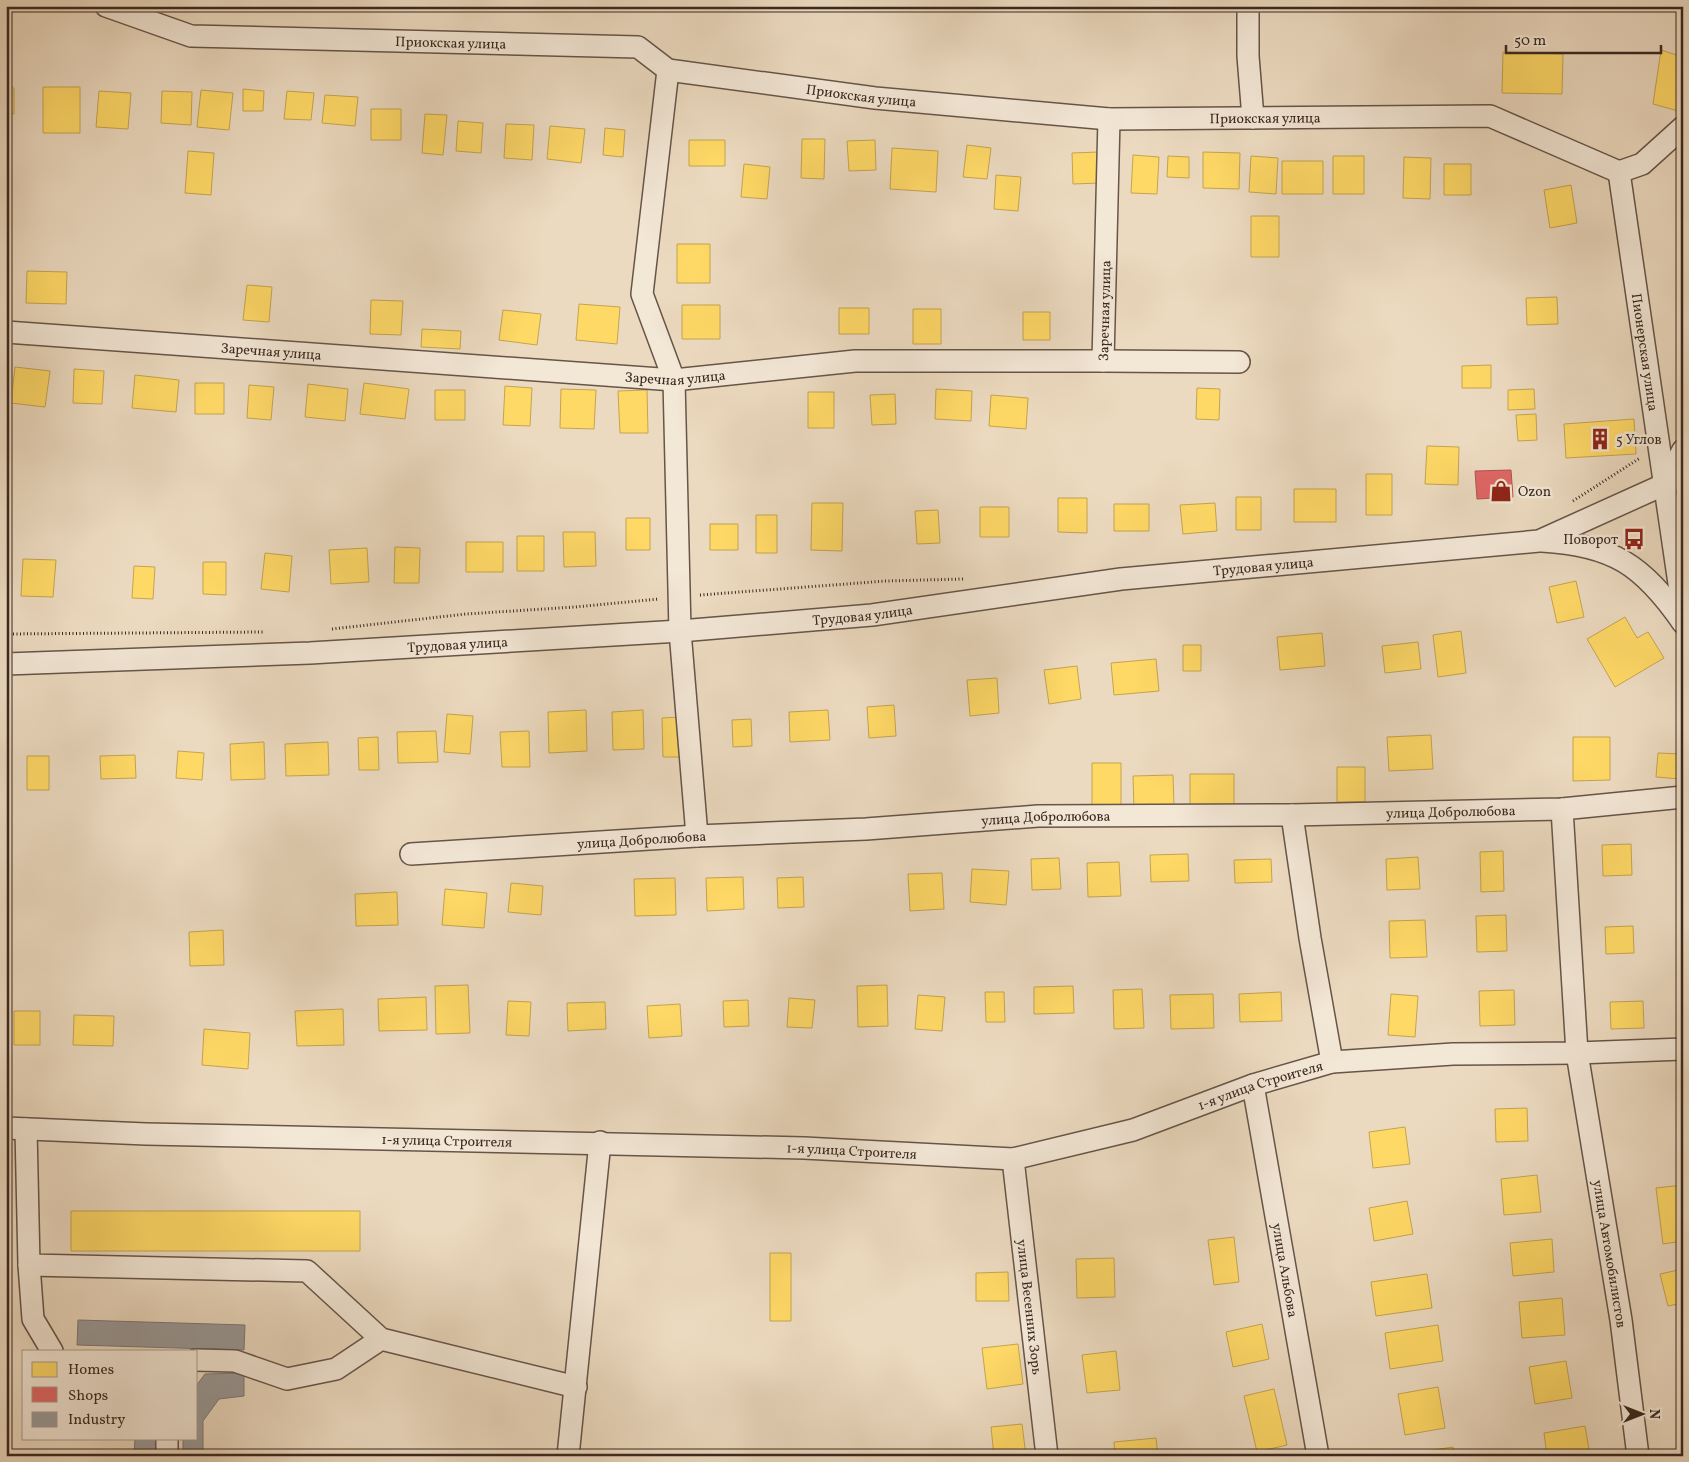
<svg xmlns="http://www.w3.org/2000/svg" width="1689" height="1462" font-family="Vollkorn,serif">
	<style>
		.homes { fill: #ffd966; stroke: #c4a451 }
		.shops { fill: #e06666; stroke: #ae5451 }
		.industry { fill: #999; stroke: #7c7775 }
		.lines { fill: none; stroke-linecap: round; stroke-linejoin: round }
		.minor-casing { stroke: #665548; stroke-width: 24 }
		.path { stroke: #3a2920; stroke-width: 3; stroke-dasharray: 1 2.5; stroke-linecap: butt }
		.minor { stroke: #f3e7d6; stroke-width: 21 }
		.labels { text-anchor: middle; stroke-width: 5; stroke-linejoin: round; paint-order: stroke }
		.street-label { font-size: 14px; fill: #3a2920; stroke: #f3e7d6 }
		.poi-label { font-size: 14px; fill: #3a2920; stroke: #f3e7d6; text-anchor: start }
	</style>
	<rect width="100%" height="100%" fill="#ecdac0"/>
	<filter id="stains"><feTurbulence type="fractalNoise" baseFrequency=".004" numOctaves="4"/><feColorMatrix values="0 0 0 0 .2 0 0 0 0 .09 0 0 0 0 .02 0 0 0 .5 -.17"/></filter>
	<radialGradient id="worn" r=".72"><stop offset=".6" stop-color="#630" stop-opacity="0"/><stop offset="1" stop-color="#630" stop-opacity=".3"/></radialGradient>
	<!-- homes -->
	<path class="homes" d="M 1661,50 L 1683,57 L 1682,112 L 1653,104 Z
		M 1503,52 L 1563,54 L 1562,94 L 1502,93 Z
		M 6,87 L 14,88 L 14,114 L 6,113 Z
		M 43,87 L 80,87 L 80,133 L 43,133 Z
		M 243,89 L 264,91 L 263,111 L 243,111 Z
		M 201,90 L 233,93 L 229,130 L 197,127 Z
		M 99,91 L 131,93 L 128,129 L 96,127 Z
		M 162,91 L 192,92 L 191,125 L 161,123 Z
		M 287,91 L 314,93 L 311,120 L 284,119 Z
		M 325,95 L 358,97 L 355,126 L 322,123 Z
		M 371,109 L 401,109 L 401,140 L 371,140 Z
		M 425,114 L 447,115 L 443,155 L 422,153 Z
		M 458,121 L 483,123 L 481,153 L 456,151 Z
		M 506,124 L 534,125 L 532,160 L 504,158 Z
		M 550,126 L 585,129 L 581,163 L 547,159 Z
		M 605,128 L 625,130 L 623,157 L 603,155 Z
		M 802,139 L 825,139 L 824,179 L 801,178 Z
		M 689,140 L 725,140 L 725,166 L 689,166 Z
		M 875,140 L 876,170 L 849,171 L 847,141 Z
		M 967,145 L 991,148 L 987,179 L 963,177 Z
		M 892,148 L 938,151 L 936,192 L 890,189 Z
		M 188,151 L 214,153 L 211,195 L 185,193 Z
		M 1099,152 L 1100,183 L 1073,184 L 1072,153 Z
		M 1203,152 L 1240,153 L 1239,189 L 1203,188 Z
		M 1133,155 L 1159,157 L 1157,194 L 1131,193 Z
		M 1168,156 L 1189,157 L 1189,178 L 1167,177 Z
		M 1251,156 L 1278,158 L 1276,194 L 1249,192 Z
		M 1333,156 L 1364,156 L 1364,194 L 1333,194 Z
		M 1404,157 L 1431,158 L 1430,199 L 1403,198 Z
		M 1282,161 L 1323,161 L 1323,194 L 1282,194 Z
		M 744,164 L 770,167 L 767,199 L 741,197 Z
		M 1444,164 L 1471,164 L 1471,195 L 1444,195 Z
		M 996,175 L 1021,177 L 1018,211 L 994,209 Z
		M 1571,185 L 1577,223 L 1550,228 L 1544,190 Z
		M 1251,216 L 1279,216 L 1279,257 L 1251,257 Z
		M 677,244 L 710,244 L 710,283 L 677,283 Z
		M 27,271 L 67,272 L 66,304 L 26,303 Z
		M 247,285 L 272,287 L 269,322 L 243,320 Z
		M 1557,297 L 1558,324 L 1527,325 L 1526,298 Z
		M 371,300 L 403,301 L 401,335 L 370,334 Z
		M 579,304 L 620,307 L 617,344 L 576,340 Z
		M 682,305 L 720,305 L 720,339 L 682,339 Z
		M 839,308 L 869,308 L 869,334 L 839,334 Z
		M 913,309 L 941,309 L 941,344 L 913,344 Z
		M 503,310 L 541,314 L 537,345 L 499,340 Z
		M 1023,312 L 1050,312 L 1050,340 L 1023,340 Z
		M 422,329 L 461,331 L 460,349 L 421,347 Z
		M 1491,365 L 1491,388 L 1462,388 L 1462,366 Z
		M 15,367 L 50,371 L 45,407 L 11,403 Z
		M 74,369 L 104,371 L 102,404 L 73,403 Z
		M 135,375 L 179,380 L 176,412 L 132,408 Z
		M 195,383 L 224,383 L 224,414 L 195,414 Z
		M 364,383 L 409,389 L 405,419 L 360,414 Z
		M 308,384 L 348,389 L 345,421 L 305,417 Z
		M 249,385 L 274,387 L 271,420 L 247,418 Z
		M 505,386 L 532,388 L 530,426 L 503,425 Z
		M 1197,388 L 1220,389 L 1219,420 L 1196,419 Z
		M 561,389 L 596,390 L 594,429 L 560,428 Z
		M 936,389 L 972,391 L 971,421 L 935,419 Z
		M 1534,389 L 1535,409 L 1508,410 L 1508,390 Z
		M 435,390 L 465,390 L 465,420 L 435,420 Z
		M 647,390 L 648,433 L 620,433 L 618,391 Z
		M 808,392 L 834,392 L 834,428 L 808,428 Z
		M 895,394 L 896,424 L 872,425 L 870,395 Z
		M 991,395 L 1028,398 L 1026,429 L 989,426 Z
		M 1536,414 L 1537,440 L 1518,441 L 1516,415 Z
		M 1634,419 L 1636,454 L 1566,458 L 1564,424 Z
		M 1427,446 L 1459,447 L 1458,485 L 1425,484 Z
		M 1366,474 L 1392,474 L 1392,515 L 1366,515 Z
		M 1294,489 L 1336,489 L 1336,522 L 1294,522 Z
		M 1236,497 L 1261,497 L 1261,530 L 1236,530 Z
		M 1058,498 L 1087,498 L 1087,533 L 1058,532 Z
		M 812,503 L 843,503 L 842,551 L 811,550 Z
		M 1215,503 L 1217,531 L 1183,534 L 1180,505 Z
		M 1114,504 L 1149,504 L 1149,531 L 1114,531 Z
		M 980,507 L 1009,507 L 1009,537 L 980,537 Z
		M 938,510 L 940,543 L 917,544 L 915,511 Z
		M 756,515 L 777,515 L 777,553 L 756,553 Z
		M 626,518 L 650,518 L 650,550 L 626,550 Z
		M 710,524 L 738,524 L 738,550 L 710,550 Z
		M 563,532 L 595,532 L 596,566 L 564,567 Z
		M 517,536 L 544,536 L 544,571 L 517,571 Z
		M 466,542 L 503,542 L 503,572 L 466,572 Z
		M 395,547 L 420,548 L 419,583 L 394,583 Z
		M 367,548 L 369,582 L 331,584 L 329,550 Z
		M 265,553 L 292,556 L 289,592 L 261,589 Z
		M 23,559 L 56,560 L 53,597 L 21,596 Z
		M 203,562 L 226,562 L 226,595 L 203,594 Z
		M 134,566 L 155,567 L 153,599 L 132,598 Z
		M 1576,581 L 1584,617 L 1557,623 L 1549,587 Z
		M 1625,617 L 1637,638 L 1648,632 L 1664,658 L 1615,687 L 1587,639 Z
		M 1461,631 L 1466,673 L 1438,677 L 1433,635 Z
		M 1322,633 L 1325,666 L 1280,670 L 1277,637 Z
		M 1418,642 L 1421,669 L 1385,673 L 1382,646 Z
		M 1183,645 L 1201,645 L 1201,671 L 1183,671 Z
		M 1156,659 L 1159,691 L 1114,695 L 1111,663 Z
		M 1077,666 L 1081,699 L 1049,704 L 1044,670 Z
		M 997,678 L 999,713 L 970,716 L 967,680 Z
		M 894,705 L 896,736 L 869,738 L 867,707 Z
		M 586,710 L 587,751 L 549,753 L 548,712 Z
		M 643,710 L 644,749 L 613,750 L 612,712 Z
		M 828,710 L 830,740 L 790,742 L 789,712 Z
		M 447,714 L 473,716 L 470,754 L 444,752 Z
		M 681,717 L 682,757 L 663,757 L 662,718 Z
		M 751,719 L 752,746 L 733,747 L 732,720 Z
		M 436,731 L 438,762 L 398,763 L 397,732 Z
		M 529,731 L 530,767 L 502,767 L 500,732 Z
		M 1431,735 L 1433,769 L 1389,771 L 1387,737 Z
		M 378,737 L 379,770 L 359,770 L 358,738 Z
		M 1573,737 L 1610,737 L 1610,780 L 1573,781 Z
		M 264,742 L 265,779 L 231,780 L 230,744 Z
		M 328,742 L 329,775 L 286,776 L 285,744 Z
		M 178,751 L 204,753 L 202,780 L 176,778 Z
		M 1658,753 L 1681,754 L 1680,779 L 1656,777 Z
		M 135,755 L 136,778 L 101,779 L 100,756 Z
		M 27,756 L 49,756 L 49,790 L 27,790 Z
		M 1092,763 L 1121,763 L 1121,806 L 1092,806 Z
		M 1337,767 L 1365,767 L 1365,802 L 1337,802 Z
		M 1190,774 L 1234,774 L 1234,807 L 1190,807 Z
		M 1173,775 L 1174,807 L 1134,809 L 1133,776 Z
		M 1631,844 L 1632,875 L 1603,876 L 1602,845 Z
		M 1503,851 L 1504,891 L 1481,892 L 1480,852 Z
		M 1188,854 L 1189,881 L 1151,882 L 1150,855 Z
		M 1418,857 L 1420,889 L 1387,890 L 1386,859 Z
		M 1059,858 L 1061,889 L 1032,890 L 1031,859 Z
		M 1271,859 L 1272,882 L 1235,883 L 1234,860 Z
		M 1119,862 L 1121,896 L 1088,897 L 1087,863 Z
		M 972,869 L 1009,871 L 1006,905 L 970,902 Z
		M 942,873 L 944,909 L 910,911 L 908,874 Z
		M 743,877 L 744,909 L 707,911 L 706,878 Z
		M 803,877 L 804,907 L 778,908 L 777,878 Z
		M 675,878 L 676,915 L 635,916 L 634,879 Z
		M 511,883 L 543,886 L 541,915 L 508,912 Z
		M 445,889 L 487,893 L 484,928 L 442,925 Z
		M 397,892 L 398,925 L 356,926 L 355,894 Z
		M 1506,915 L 1507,951 L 1477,952 L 1476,916 Z
		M 1425,920 L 1427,957 L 1390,958 L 1389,921 Z
		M 1633,926 L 1634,953 L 1606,954 L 1605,927 Z
		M 223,930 L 224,965 L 190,966 L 189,932 Z
		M 468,985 L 470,1033 L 436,1034 L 435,986 Z
		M 887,985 L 888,1026 L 858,1027 L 857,986 Z
		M 1073,986 L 1074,1013 L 1034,1014 L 1034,987 Z
		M 1142,989 L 1144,1028 L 1114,1029 L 1113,990 Z
		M 1514,990 L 1515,1025 L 1480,1026 L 1479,991 Z
		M 985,992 L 1004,992 L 1005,1022 L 986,1022 Z
		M 1281,992 L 1282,1021 L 1240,1022 L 1239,994 Z
		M 1213,994 L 1214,1028 L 1171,1029 L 1170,995 Z
		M 1391,994 L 1418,996 L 1415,1037 L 1388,1035 Z
		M 918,995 L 945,997 L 942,1031 L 915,1029 Z
		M 426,997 L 427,1030 L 379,1031 L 378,999 Z
		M 789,998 L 815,1000 L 812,1028 L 787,1027 Z
		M 748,1000 L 749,1026 L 724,1027 L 723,1001 Z
		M 508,1001 L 531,1002 L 529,1036 L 506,1035 Z
		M 1643,1001 L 1644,1028 L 1611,1029 L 1610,1002 Z
		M 605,1002 L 606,1029 L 568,1031 L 567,1003 Z
		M 680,1004 L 682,1036 L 649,1038 L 647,1006 Z
		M 343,1009 L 344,1045 L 297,1046 L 295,1011 Z
		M 14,1011 L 40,1011 L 40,1045 L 14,1045 Z
		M 74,1015 L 114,1016 L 113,1046 L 73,1045 Z
		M 204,1029 L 250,1033 L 248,1069 L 202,1065 Z
		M 1527,1108 L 1528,1141 L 1496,1142 L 1495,1109 Z
		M 1405,1127 L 1410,1164 L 1373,1168 L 1369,1132 Z
		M 1537,1175 L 1541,1212 L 1504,1215 L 1501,1179 Z
		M 1683,1185 L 1683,1241 L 1663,1244 L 1656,1188 Z
		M 1407,1201 L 1413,1234 L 1374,1241 L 1369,1208 Z
		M 71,1211 L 360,1211 L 360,1251 L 71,1251 Z
		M 1234,1237 L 1239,1282 L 1214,1285 L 1208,1240 Z
		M 1552,1239 L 1554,1272 L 1513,1276 L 1510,1243 Z
		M 770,1253 L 791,1253 L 791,1321 L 770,1321 Z
		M 1114,1258 L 1115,1297 L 1077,1298 L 1076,1259 Z
		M 1683,1269 L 1683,1303 L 1668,1306 L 1660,1274 Z
		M 1008,1272 L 1009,1301 L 976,1301 L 976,1273 Z
		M 1427,1274 L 1432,1308 L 1376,1316 L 1371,1282 Z
		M 1562,1298 L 1565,1335 L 1522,1338 L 1519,1302 Z
		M 1262,1324 L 1269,1359 L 1233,1367 L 1226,1332 Z
		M 1438,1325 L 1443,1361 L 1390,1369 L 1385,1333 Z
		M 1018,1344 L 1023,1384 L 987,1389 L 982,1348 Z
		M 1116,1351 L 1120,1390 L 1087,1393 L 1082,1355 Z
		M 1566,1361 L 1572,1398 L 1535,1404 L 1529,1367 Z
		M 1438,1387 L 1445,1428 L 1405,1435 L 1398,1394 Z
		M 1274,1389 L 1287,1445 L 1257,1452 L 1244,1396 Z
		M 1022,1424 L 1026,1456 L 994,1456 L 991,1427 Z
		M 1585,1426 L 1590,1456 L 1547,1456 L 1544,1433 Z
		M 1156,1438 L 1158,1456 L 1115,1456 L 1114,1442 Z
		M 1453,1447 L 1455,1456 L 1413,1456 L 1413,1453 Z"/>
	<!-- shops -->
	<path class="shops" d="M 1511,470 L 1513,497 L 1477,499 L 1475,471 Z"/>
	<!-- industry -->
	<path class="industry" d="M 78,1320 L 245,1325 L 244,1350 L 77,1345 Z
		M 244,1373 L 244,1396 L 219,1399 L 203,1421 L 203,1456 L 183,1456 L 183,1438 L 196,1438 L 196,1386 L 205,1374 Z
		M 135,1438 L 156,1438 L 156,1456 L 134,1456 Z"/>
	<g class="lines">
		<!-- minor casing -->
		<g class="minor-casing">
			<g id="minor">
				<path id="s1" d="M 106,6 L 191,36 L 638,47 L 668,70 L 875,98 L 1109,119 L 1490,116 L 1619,172"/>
				<path d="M 1248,6 L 1248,56 L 1253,118"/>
				<path d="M 668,70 L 642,294 L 674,380 L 680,631 L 697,836"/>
				<path id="s2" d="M 1619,172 L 1683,611"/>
				<path d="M 1619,172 L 1642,164 L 1683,127"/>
				<path id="s3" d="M 6,332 L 674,380 L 855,361 L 1103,361 L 1109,119"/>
				<path d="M 1103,361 L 1239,362"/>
				<path d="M 1665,483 L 1683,450"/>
				<path d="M 1542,541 C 1613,545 1643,565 1683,623"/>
				<path id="s4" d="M 6,664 L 310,653 L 680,631 L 872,615 L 1121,579 L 1539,541 L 1683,476"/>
				<path id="s5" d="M 1562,809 L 1577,1053 L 1621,1320 L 1638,1456"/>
				<path d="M 1292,815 L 1310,938 L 1332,1062"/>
				<path id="s6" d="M 411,854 L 697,836 L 866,829 L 1038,816 L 1292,815 L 1562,809 L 1683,797"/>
				<path id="s7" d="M 1253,1085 L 1318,1456"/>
				<path id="s8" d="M 6,1128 L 146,1134 L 804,1148 L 1013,1159 L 1133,1130 L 1253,1085 L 1332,1062 L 1453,1054 L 1577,1053 L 1683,1049"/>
				<path d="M 26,1129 L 29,1265 L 307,1271 L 381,1339 L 576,1387"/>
				<path id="s9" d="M 1013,1159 L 1047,1456"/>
				<path d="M 29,1265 L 33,1319 L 52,1351"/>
				<path d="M 196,1360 L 235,1361 L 287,1379 L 336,1369 L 381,1339"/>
				<path d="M 167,1438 L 167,1456"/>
				<path d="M 568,1456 L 600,1142"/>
			</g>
		</g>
		<!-- path -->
		<path class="path" d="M 1573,501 L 1640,458
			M 700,595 L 886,581 L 963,579
			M 332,629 L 466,614 L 575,607 L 659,599
			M 6,634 L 263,632
			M 6,1317 L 10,1308"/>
		<!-- minor -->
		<use href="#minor" class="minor"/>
	</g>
	<!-- icons -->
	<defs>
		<g id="building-bare" transform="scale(1.725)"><path d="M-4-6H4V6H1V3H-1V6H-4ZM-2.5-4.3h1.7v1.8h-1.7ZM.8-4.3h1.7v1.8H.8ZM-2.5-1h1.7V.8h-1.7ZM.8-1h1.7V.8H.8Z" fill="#8f2418" stroke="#f3e7d6" stroke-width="2.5" paint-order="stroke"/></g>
		<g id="shop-bare" transform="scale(1.725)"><path d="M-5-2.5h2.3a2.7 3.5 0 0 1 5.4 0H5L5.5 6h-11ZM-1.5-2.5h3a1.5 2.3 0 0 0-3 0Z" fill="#8f2418" stroke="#f3e7d6" stroke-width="2.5" paint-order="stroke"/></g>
		<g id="bus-bare" transform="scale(1.725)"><path d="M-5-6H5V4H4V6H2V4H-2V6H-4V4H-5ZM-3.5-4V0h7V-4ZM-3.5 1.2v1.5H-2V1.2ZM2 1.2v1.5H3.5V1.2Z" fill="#8f2418" stroke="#f3e7d6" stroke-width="2.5" paint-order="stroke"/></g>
	</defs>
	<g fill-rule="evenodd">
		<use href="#building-bare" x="1600" y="439"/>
		<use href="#shop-bare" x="1501" y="491"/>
		<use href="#bus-bare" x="1634" y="539"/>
	</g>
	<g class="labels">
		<!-- street labels -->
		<g class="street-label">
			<text dy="5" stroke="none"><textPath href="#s1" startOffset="350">Приокская улица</textPath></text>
			<text dy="5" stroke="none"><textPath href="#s1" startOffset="770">Приокская улица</textPath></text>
			<text dy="5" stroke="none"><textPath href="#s1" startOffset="1175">Приокская улица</textPath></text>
			<text dy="5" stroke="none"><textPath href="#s3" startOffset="1150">Заречная улица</textPath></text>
			<text dy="5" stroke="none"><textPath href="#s3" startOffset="266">Заречная улица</textPath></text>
			<text dy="5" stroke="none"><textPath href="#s2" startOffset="182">Пионерская улица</textPath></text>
			<text dy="5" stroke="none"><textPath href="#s3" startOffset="671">Заречная улица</textPath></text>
			<text dy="5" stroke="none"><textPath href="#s4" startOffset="1262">Трудовая улица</textPath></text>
			<text dy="5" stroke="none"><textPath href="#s4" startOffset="858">Трудовая улица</textPath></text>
			<text dy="5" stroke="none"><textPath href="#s4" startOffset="452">Трудовая улица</textPath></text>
			<text dy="5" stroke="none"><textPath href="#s6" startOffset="1041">улица Добролюбова</textPath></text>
			<text dy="5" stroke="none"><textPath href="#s6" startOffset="636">улица Добролюбова</textPath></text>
			<text dy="5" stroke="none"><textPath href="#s6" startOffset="231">улица Добролюбова</textPath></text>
			<text dy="5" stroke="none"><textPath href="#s8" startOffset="1266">1-я улица Строителя</textPath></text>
			<text dy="5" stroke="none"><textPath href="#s8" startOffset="441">1-я улица Строителя</textPath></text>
			<text dy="5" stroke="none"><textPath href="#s8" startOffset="846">1-я улица Строителя</textPath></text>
			<text dy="5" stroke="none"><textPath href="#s5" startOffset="448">улица Автомобилистов</textPath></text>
			<text dy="5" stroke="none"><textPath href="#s7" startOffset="188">улица Альбова</textPath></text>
			<text dy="5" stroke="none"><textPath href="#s9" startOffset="149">улица Весенних Зорь</textPath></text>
		</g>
		<!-- poi labels -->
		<g class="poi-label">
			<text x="1616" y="444">5 Углов</text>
			<text x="1518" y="496">Ozon</text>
			<text x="1618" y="544" text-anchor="end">Поворот</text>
		</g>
	</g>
	<!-- margin -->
	<rect width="1689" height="1462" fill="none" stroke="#ecdac0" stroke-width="25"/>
	<rect x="8" y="8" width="1674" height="1447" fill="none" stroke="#3a2920" stroke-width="2.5"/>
	<rect x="12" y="12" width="1664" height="1437" fill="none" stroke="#3a2920"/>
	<!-- legend -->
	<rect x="22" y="1350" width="175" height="90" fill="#f3e7d6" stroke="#a99b8d"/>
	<rect x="32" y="1362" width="25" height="15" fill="#ffd966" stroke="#a99b8d"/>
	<text x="68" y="1374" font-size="15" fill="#3a2920">Homes</text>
	<rect x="32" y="1387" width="25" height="15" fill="#e06666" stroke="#a99b8d"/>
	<text x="68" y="1400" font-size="15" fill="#3a2920">Shops</text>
	<rect x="32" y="1412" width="25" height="15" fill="#999999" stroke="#a99b8d"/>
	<text x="68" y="1424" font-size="15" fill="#3a2920">Industry</text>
	<!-- north arrow -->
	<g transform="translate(1642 1414) rotate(90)" stroke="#f3e7d6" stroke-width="4" paint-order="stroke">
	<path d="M0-4L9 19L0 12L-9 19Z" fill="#3a2920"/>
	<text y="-8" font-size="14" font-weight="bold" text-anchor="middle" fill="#3a2920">N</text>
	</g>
	<!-- scale -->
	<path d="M1506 45v8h155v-8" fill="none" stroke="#3a2920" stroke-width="2.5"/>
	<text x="1514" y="45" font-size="15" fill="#3a2920" stroke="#f3e7d6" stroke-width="4" paint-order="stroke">50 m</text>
	<rect width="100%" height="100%" filter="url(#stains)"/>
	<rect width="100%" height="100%" fill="url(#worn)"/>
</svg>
